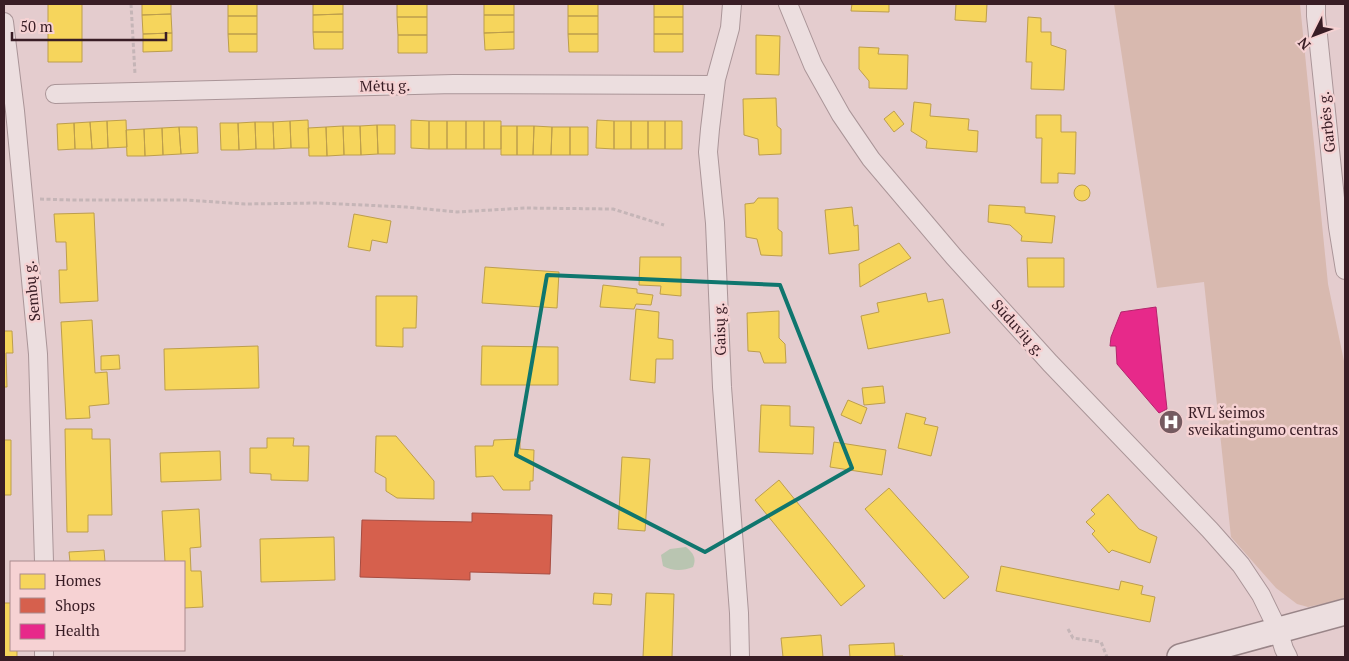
<svg xmlns="http://www.w3.org/2000/svg" width="1349" height="661" font-family="'PT Serif',serif">
	<style>
		.green { fill: #d8b9af }
		.water { fill: #b9c5b1 }
		.homes { fill: #f6d55c; stroke: #bd9e4c }
		.shops { fill: #d6604d; stroke: #a74c41 }
		.health { fill: #e7298a; stroke: #b3256c }
		.lines { fill: none; stroke-linecap: round; stroke-linejoin: round }
		.street-casing { stroke: #aa9598; stroke-width: 20 }
		.secondary-casing { stroke: #998588; stroke-width: 28 }
		.path { stroke: #c5b5b7; stroke-width: 3; stroke-dasharray: 4 2.5; stroke-linecap: butt }
		.street { stroke: #ecdedf; stroke-width: 18 }
		.secondary { stroke: #ecdedf; stroke-width: 25 }
		.marked { fill: none; stroke: #0f766e; stroke-width: 4; stroke-linejoin: round }
		.labels { text-anchor: middle; stroke-width: 5; stroke-linejoin: round; paint-order: stroke }
		.street-label { font-size: 15px; fill: #391d25; stroke: #f6d2d3 }
		.poi-label { font-size: 15px; fill: #391d25; stroke: #f6d2d3; text-anchor: start }
	</style>
	<rect width="100%" height="100%" fill="#e4ccce"/>
	<!-- green -->
	<path class="green" d="M 1114,4 L 1300,4 L 1328,284 L 1345,366 L 1345,599 L 1308,607 L 1297,604 L 1276,588 L 1231,537 L 1204,282 L 1157,288 Z"/>
	<!-- water -->
	<path class="water" d="M 686,547 C 693,553 697,558 693,567 C 683,571 672,571 663,566 L 661,555 L 670,549 Z"/>
	<!-- homes -->
	<path class="homes" d="M 48,4 L 82,4 L 82,62 L 48,62 Z
		M 142,4 L 171,4 L 171,14 L 142,15 Z
		M 228,4 L 257,4 L 257,16 L 228,16 Z
		M 313,4 L 343,4 L 343,14 L 313,15 Z
		M 397,4 L 427,4 L 427,17 L 397,17 Z
		M 484,4 L 514,4 L 514,15 L 484,15 Z
		M 568,4 L 598,4 L 598,16 L 568,16 Z
		M 654,4 L 683,4 L 683,17 L 654,17 Z
		M 852,4 L 889,4 L 889,12 L 851,11 Z
		M 956,4 L 987,4 L 986,22 L 955,20 Z
		M 171,14 L 172,33 L 143,34 L 142,15 Z
		M 343,14 L 343,32 L 313,32 L 313,15 Z
		M 484,15 L 514,15 L 514,32 L 484,33 Z
		M 228,16 L 257,16 L 257,34 L 228,34 Z
		M 568,16 L 598,16 L 598,34 L 568,34 Z
		M 397,17 L 427,17 L 427,35 L 398,35 Z
		M 654,17 L 683,17 L 683,34 L 654,34 Z
		M 1028,17 L 1041,18 L 1041,32 L 1051,32 L 1051,45 L 1066,50 L 1064,90 L 1031,89 L 1032,62 L 1026,62 Z
		M 313,32 L 343,32 L 343,49 L 314,49 Z
		M 514,32 L 514,49 L 485,50 L 484,33 Z
		M 172,33 L 172,51 L 143,52 L 143,34 Z
		M 228,34 L 257,34 L 257,52 L 229,52 Z
		M 568,34 L 598,34 L 598,52 L 569,52 Z
		M 654,34 L 683,34 L 683,52 L 654,52 Z
		M 398,35 L 427,35 L 427,53 L 398,53 Z
		M 756,35 L 780,36 L 779,75 L 756,74 Z
		M 859,47 L 879,48 L 878,54 L 908,55 L 907,89 L 869,88 L 869,81 L 859,69 Z
		M 776,98 L 777,126 L 781,129 L 781,154 L 759,155 L 758,139 L 744,135 L 743,99 Z
		M 914,102 L 931,104 L 930,116 L 969,119 L 968,130 L 978,131 L 977,152 L 926,148 L 927,141 L 911,131 Z
		M 894,111 L 904,124 L 894,132 L 884,119 Z
		M 1036,115 L 1061,115 L 1061,132 L 1076,132 L 1075,174 L 1058,173 L 1058,183 L 1041,183 L 1042,138 L 1036,138 Z
		M 126,120 L 127,147 L 108,148 L 107,121 Z
		M 308,120 L 309,148 L 291,148 L 290,121 Z
		M 411,120 L 429,121 L 429,149 L 411,148 Z
		M 597,120 L 614,121 L 614,149 L 596,148 Z
		M 107,121 L 108,148 L 92,149 L 90,122 Z
		M 290,121 L 291,148 L 274,149 L 273,122 Z
		M 429,121 L 447,121 L 447,149 L 429,149 Z
		M 447,121 L 466,121 L 466,149 L 447,149 Z
		M 466,121 L 484,121 L 484,149 L 466,149 Z
		M 484,121 L 501,121 L 501,149 L 484,149 Z
		M 614,121 L 631,121 L 631,149 L 614,149 Z
		M 631,121 L 648,121 L 648,149 L 631,149 Z
		M 648,121 L 665,121 L 665,149 L 648,149 Z
		M 665,121 L 682,121 L 682,149 L 665,149 Z
		M 90,122 L 92,149 L 75,149 L 74,123 Z
		M 255,122 L 273,122 L 274,149 L 256,149 Z
		M 255,122 L 256,149 L 239,150 L 238,123 Z
		M 74,123 L 75,149 L 58,150 L 57,124 Z
		M 220,123 L 238,123 L 239,150 L 221,150 Z
		M 377,125 L 395,125 L 395,154 L 378,154 Z
		M 377,125 L 378,154 L 361,155 L 360,126 Z
		M 343,126 L 360,126 L 361,155 L 344,155 Z
		M 343,126 L 344,155 L 327,156 L 326,127 Z
		M 501,126 L 517,126 L 517,155 L 501,155 Z
		M 517,126 L 534,126 L 533,155 L 517,155 Z
		M 534,126 L 552,127 L 551,155 L 533,155 Z
		M 179,127 L 197,127 L 198,153 L 181,154 Z
		M 179,127 L 181,154 L 163,155 L 162,128 Z
		M 326,127 L 327,156 L 309,156 L 308,128 Z
		M 552,127 L 570,127 L 570,155 L 551,155 Z
		M 570,127 L 588,127 L 588,155 L 570,155 Z
		M 162,128 L 163,155 L 145,156 L 144,129 Z
		M 144,129 L 145,156 L 127,156 L 126,130 Z
		M1074 193a8 8 0 1 1 16 0a8 8 0 1 1-16 0Z
		M 758,198 L 778,198 L 778,229 L 782,232 L 782,256 L 761,255 L 757,239 L 746,237 L 745,204 L 754,203 Z
		M 989,205 L 1025,207 L 1025,213 L 1055,216 L 1052,243 L 1021,241 L 1022,236 L 1010,225 L 988,222 Z
		M 852,207 L 854,226 L 858,225 L 859,250 L 829,254 L 825,210 Z
		M 94,213 L 98,301 L 60,303 L 59,270 L 67,270 L 66,242 L 56,242 L 54,214 Z
		M 354,214 L 391,221 L 387,243 L 372,240 L 370,251 L 348,247 Z
		M 899,243 L 911,258 L 860,287 L 859,264 Z
		M 640,257 L 681,257 L 681,296 L 660,294 L 661,286 L 639,285 Z
		M 1027,258 L 1064,258 L 1064,287 L 1028,287 Z
		M 485,267 L 559,272 L 557,308 L 482,303 Z
		M 603,285 L 637,289 L 637,293 L 653,295 L 651,305 L 636,304 L 634,309 L 600,307 Z
		M 926,293 L 928,302 L 943,299 L 950,333 L 868,349 L 861,316 L 879,312 L 877,303 Z
		M 376,296 L 417,296 L 416,328 L 403,328 L 403,347 L 376,346 Z
		M 636,309 L 659,312 L 658,338 L 673,340 L 673,359 L 656,359 L 655,383 L 630,380 Z
		M 779,311 L 779,338 L 785,344 L 786,363 L 764,363 L 760,352 L 748,351 L 747,313 Z
		M 92,320 L 95,373 L 107,372 L 109,404 L 89,406 L 90,418 L 66,419 L 61,322 Z
		M 4,331 L 12,331 L 13,353 L 6,353 L 7,387 L 4,387 Z
		M 258,346 L 259,388 L 165,390 L 164,349 Z
		M 482,346 L 558,347 L 558,385 L 481,385 Z
		M 119,355 L 120,369 L 101,370 L 101,356 Z
		M 883,386 L 885,403 L 864,405 L 862,388 Z
		M 848,400 L 867,408 L 861,424 L 841,415 Z
		M 761,405 L 790,406 L 790,426 L 814,427 L 813,454 L 759,452 Z
		M 906,413 L 926,418 L 924,424 L 938,427 L 931,456 L 898,448 Z
		M 65,429 L 92,429 L 92,439 L 110,439 L 112,515 L 88,515 L 88,532 L 67,532 Z
		M 376,436 L 396,436 L 434,481 L 434,499 L 397,498 L 386,491 L 386,478 L 375,472 Z
		M 267,438 L 294,438 L 293,446 L 309,446 L 308,481 L 271,480 L 271,474 L 250,473 L 250,448 L 267,448 Z
		M 520,439 L 520,449 L 534,450 L 533,481 L 530,481 L 530,490 L 503,490 L 493,476 L 476,477 L 475,446 L 493,446 L 494,440 Z
		M 4,440 L 11,440 L 11,495 L 4,495 Z
		M 834,442 L 886,450 L 882,475 L 830,467 Z
		M 220,451 L 221,480 L 161,482 L 160,453 Z
		M 622,457 L 650,459 L 645,531 L 618,529 Z
		M 779,480 L 865,586 L 841,606 L 755,500 Z
		M 889,488 L 969,577 L 944,599 L 865,509 Z
		M 1108,494 L 1139,529 L 1157,537 L 1150,563 L 1112,550 L 1109,553 L 1092,534 L 1095,531 L 1086,522 L 1095,514 L 1091,510 Z
		M 199,509 L 201,547 L 190,548 L 191,571 L 201,571 L 203,607 L 184,608 L 184,562 L 165,562 L 162,511 Z
		M 334,537 L 335,580 L 261,582 L 260,539 Z
		M 104,550 L 105,562 L 70,562 L 69,552 Z
		M 1001,566 L 1119,590 L 1121,581 L 1143,586 L 1141,594 L 1155,597 L 1150,622 L 996,591 Z
		M 594,593 L 612,594 L 611,605 L 593,604 Z
		M 646,593 L 674,594 L 672,657 L 643,657 Z
		M 4,603 L 11,603 L 11,650 L 17,650 L 17,657 L 4,657 Z
		M 821,635 L 823,657 L 783,657 L 781,638 Z
		M 894,643 L 895,656 L 903,656 L 903,657 L 850,657 L 849,645 Z"/>
	<!-- shops -->
	<path class="shops" d="M 472,513 L 552,515 L 550,574 L 470,572 L 470,580 L 360,577 L 362,520 L 472,522 Z"/>
	<!-- health -->
	<path class="health" d="M 1156,307 L 1167,409 L 1159,413 L 1117,364 L 1116,346 L 1110,346 L 1111,337 L 1121,312 Z"/>
	<g class="lines">
		<!-- street casing -->
		<g class="street-casing">
			<path id="street" d="M 732,4 L 730,28 L 716,79 L 710,129 L 708,152 L 715,223 L 722,387 L 739,613 L 740,657
				M 788,4 L 813,65 L 841,115 L 871,159 L 954,257 L 1050,363 L 1210,530 L 1241,565 L 1261,595 L 1278,630 L 1284,649 L 1288,657
				M 1316,4 L 1316,16 L 1338,227 L 1345,270
				M 4,22 L 15,111 L 38,354 L 44,562
				M 55,94 L 454,84 L 715,85
				M 44,655 L 44,650"/>
		</g>
		<!-- secondary casing -->
		<g class="secondary-casing">
			<path id="secondary" d="M 1180,657 L 1345,612"/>
		</g>
		<!-- path -->
		<path class="path" d="M 131,4 L 135,74
			M 40,199 L 71,200 L 186,200 L 245,204 L 319,203 L 406,207 L 457,212 L 525,208 L 613,209 L 664,225
			M 1068,629 L 1073,638 L 1101,642 L 1107,657"/>
		<!-- street -->
		<use href="#street" class="street"/>
		<!-- secondary -->
		<use href="#secondary" class="secondary"/>
	</g>
	<!-- marked area -->
	<path class="marked" d="M 547,275 L 780,285 L 852,468 L 705,552 L 516,455 Z"/>
	<!-- icons -->
	<defs>
		<g id="hospital-disc" transform="scale(1.25)"><circle r="9.5" fill="#755a60" stroke="#f6d2d3"/><path d="M-5-5h3v3.5h4V-5h3V5h-3V1.5h-4V5h-3Z" fill="#fff"/></g>
	</defs>
	<g fill-rule="evenodd">
		<use href="#hospital-disc" x="1171" y="422"/>
	</g>
	<g class="labels">
		<!-- street labels -->
		<g class="street-label">
			<text transform="translate(385 86) rotate(-1)" y="5">Mėtų g.</text>
			<text transform="translate(1327 122) rotate(-96)" y="5">Garbės g.</text>
			<text transform="translate(32 291) rotate(-96)" y="5">Sembų g.</text>
			<text transform="translate(1018 328) rotate(48)" y="5">Sūduvių g.</text>
			<text transform="translate(720 329) rotate(-92)" y="5">Gaisų g.</text>
		</g>
		<!-- poi labels -->
		<g class="poi-label">
			<text x="1188" y="418">RVL šeimos<tspan x="1188" dy="17">sveikatingumo centras</tspan></text>
		</g>
	</g>
	<!-- border -->
	<rect width="1349" height="661" fill="none" stroke="#391d25" stroke-width="10"/>
	<!-- legend -->
	<rect x="10" y="561" width="175" height="90" fill="#f6d2d3" stroke="#aa8a8d"/>
	<rect x="20" y="574" width="25" height="15" fill="#f6d55c" stroke="#aa8a8d"/>
	<text x="55" y="586" font-size="15" fill="#391d25">Homes</text>
	<rect x="20" y="598" width="25" height="15" fill="#d6604d" stroke="#aa8a8d"/>
	<text x="55" y="611" font-size="15" fill="#391d25">Shops</text>
	<rect x="20" y="624" width="25" height="15" fill="#e7298a" stroke="#aa8a8d"/>
	<text x="55" y="636" font-size="15" fill="#391d25">Health</text>
	<!-- north arrow -->
	<g transform="translate(1314 35) rotate(228)" stroke="#f6d2d3" stroke-width="4" paint-order="stroke">
	<path d="M0-4L9 19L0 12L-9 19Z" fill="#391d25"/>
	<text y="-8" font-size="14" font-weight="bold" text-anchor="middle" fill="#391d25">N</text>
	</g>
	<!-- scale -->
	<path d="M12 32v8h154v-8" fill="none" stroke="#391d25" stroke-width="2.5"/>
	<text x="20" y="32" font-size="15" fill="#391d25" stroke="#f6d2d3" stroke-width="4" paint-order="stroke">50 m</text>
</svg>
